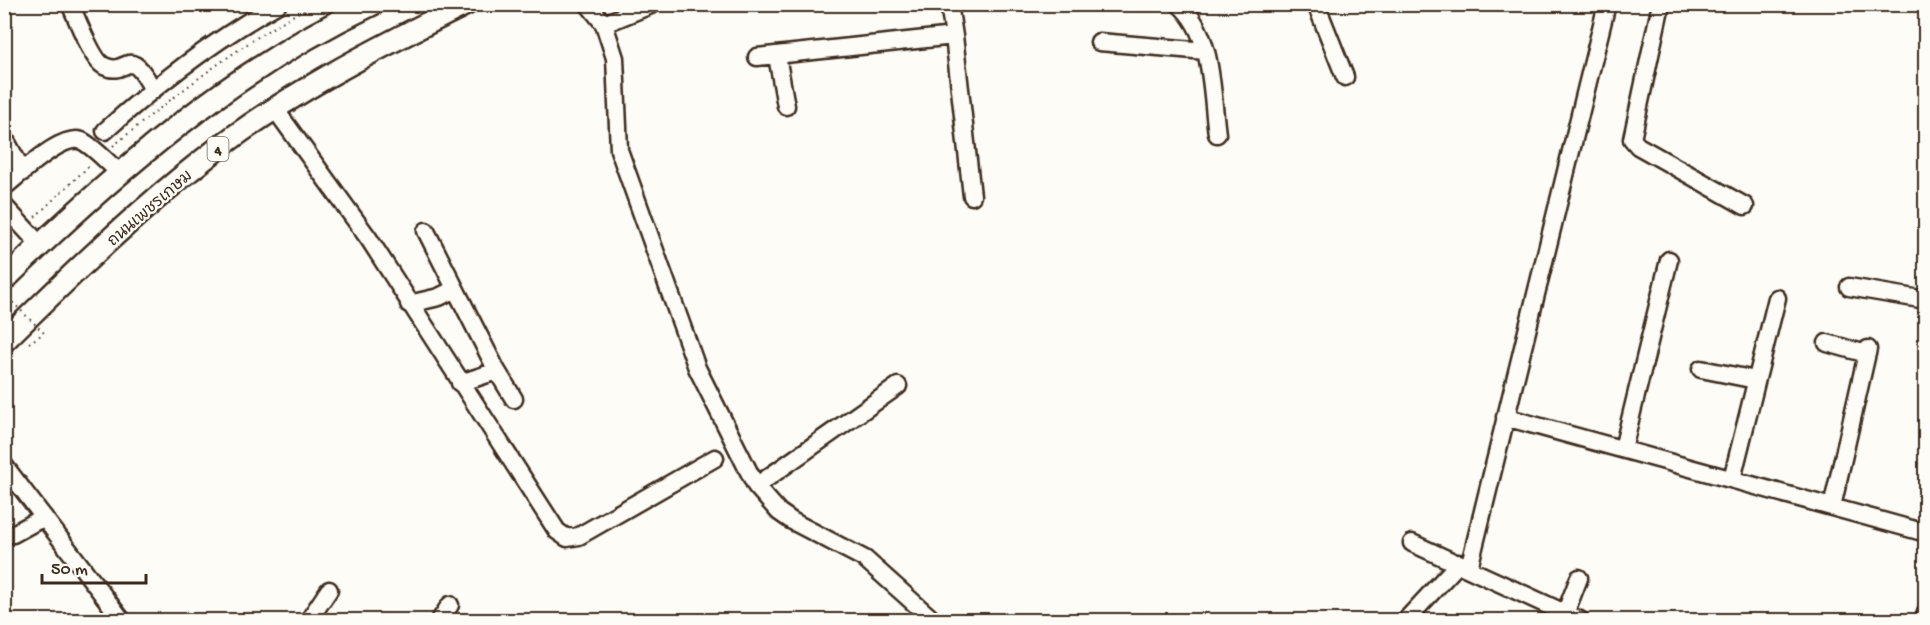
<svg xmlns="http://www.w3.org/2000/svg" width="1930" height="625" font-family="'Gochi Hand','Playpen Sans Thai',sans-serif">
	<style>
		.built { fill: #efece7 }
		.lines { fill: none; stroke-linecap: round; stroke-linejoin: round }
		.minor-casing { stroke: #3b2a1e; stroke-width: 21 }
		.major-casing { stroke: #3b2a1e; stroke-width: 26 }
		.path { stroke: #3b2a1e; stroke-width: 2; stroke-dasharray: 1.5 4.5; stroke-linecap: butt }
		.minor { stroke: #fdfcf7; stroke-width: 16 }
		.major { stroke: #fdfcf7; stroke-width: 21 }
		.path-bridge { stroke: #3b2a1e; stroke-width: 2; stroke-dasharray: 1.5 4.5; stroke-linecap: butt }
		.labels { text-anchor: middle; stroke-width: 4.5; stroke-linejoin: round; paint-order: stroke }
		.shield { fill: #fdfcf7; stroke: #75695f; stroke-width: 1.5 }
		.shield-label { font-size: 15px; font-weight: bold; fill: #3b2a1e }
		.street-label { font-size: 16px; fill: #3b2a1e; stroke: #fdfcf7 }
	</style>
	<rect width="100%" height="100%" fill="#fdfcf7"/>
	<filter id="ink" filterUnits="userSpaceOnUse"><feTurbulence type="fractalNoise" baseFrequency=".0167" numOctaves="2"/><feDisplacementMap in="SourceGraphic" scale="12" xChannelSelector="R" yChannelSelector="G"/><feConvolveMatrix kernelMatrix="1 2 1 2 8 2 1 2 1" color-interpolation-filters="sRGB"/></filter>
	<g filter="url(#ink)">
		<!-- built -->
		<path class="built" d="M 1925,565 L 1925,620 L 1913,620 Z"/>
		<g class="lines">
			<!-- minor casing -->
			<g class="minor-casing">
				<path id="minor" d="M 70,4 C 77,18 92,60 104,66 C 128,78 127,42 152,88
					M 588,4 L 604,24 L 615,58 L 619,150 L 697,368 L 756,486 L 898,386
					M 1179,4 C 1214,35 1211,91 1217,134
					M 1316,4 L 1345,77
					M 1661,4 L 1632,139 L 1638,146 L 1745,206
					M 604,24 L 653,4
					M 954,36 L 972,196
					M 1099,42 L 1206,51
					M 777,56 L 786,106
					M 757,57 L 954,36 L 949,4
					M 275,109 L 369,239 L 557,531 L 567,538 L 579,536 L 715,458
					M 105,131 C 158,83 216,39 278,4
					M 4,137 L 23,172
					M 4,187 C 21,174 64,130 84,142 C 97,150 108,163 120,173
					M 4,206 L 41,246
					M 426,231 L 497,371
					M 1849,287 L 1926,300
					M 409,304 L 439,297 L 455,289
					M 1827,343 L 1867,354
					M 1701,369 L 1756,380
					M 460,383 L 497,371 L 514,399
					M 1505,417 L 1926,533
					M 1623,449 L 1669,260
					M 4,465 L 122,620
					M 1732,479 L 1777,298
					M 756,486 L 779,512 L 792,521 L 865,559 L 933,620
					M 1832,507 L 1868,349
					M 13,534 L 44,517
					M 1412,543 L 1580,620
					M 1469,568 L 1607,4
					M 1565,614 L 1579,578
					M 309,620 L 329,590
					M 440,620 L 450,605
					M 1406,620 L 1459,563
					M 1924,620 L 1926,613"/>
			</g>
			<!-- major casing -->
			<g class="major-casing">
				<path id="major" d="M 4,280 C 114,173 232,70 373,4
					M 4,341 C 68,278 133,215 203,160 C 283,96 375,49 466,4"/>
			</g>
			<!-- path -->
			<path class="path" d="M 113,146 C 177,94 240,43 314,4
				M 35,217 L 90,165
				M 4,246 L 13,237
				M 29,343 L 44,333"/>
			<!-- minor -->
			<use href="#minor" class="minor"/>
			<!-- major -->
			<use href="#major" class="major"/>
			<!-- path-bridge -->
			<path class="path-bridge" d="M 4,294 L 44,333"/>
		</g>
	</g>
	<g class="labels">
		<!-- shield labels -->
		<rect class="shield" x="207.5" y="137" width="21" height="24" rx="4.5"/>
		<g class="shield-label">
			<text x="218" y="154">4</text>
		</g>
		<!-- street labels -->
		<g class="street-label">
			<text transform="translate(149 207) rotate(-41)" y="6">ถนนเพชรเกษม</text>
		</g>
	</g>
	<!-- margin -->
	<rect width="1930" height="625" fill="none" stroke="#fdfcf7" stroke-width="24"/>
	<rect x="12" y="12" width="1906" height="601" fill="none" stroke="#3b2a1e" stroke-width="2" filter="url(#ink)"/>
	<!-- scale -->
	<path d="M42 574v9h104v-9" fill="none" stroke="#3b2a1e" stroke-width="3"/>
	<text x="51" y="574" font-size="18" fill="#3b2a1e" stroke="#fdfcf7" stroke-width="4.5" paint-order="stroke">50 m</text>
</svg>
